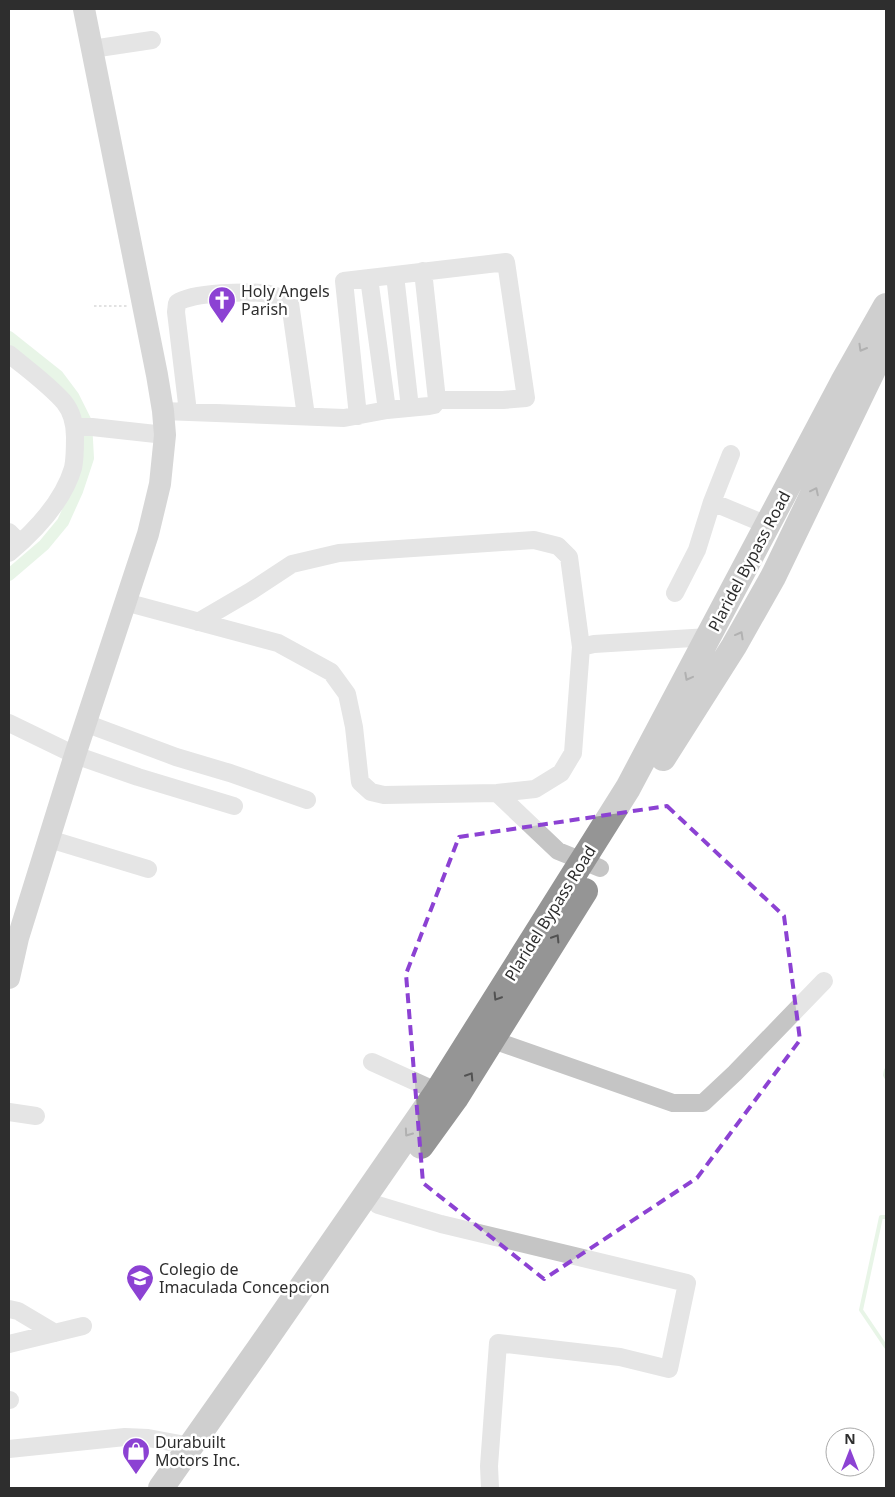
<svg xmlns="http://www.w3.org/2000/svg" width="895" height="1497" font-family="'Noto Sans',sans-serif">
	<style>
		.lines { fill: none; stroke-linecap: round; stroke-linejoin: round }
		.stream { stroke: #cce8cb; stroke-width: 4 }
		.canal { stroke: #cce8cb; stroke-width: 12 }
		.path { stroke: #bebebe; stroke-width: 2; stroke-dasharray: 2.5 2.5; stroke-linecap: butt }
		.minor { stroke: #c5c5c5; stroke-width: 18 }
		.major { stroke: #a6a6a6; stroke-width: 22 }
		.highway { stroke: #959595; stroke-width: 26 }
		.oneway { stroke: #525252 }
		.marked { fill: none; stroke: #8c42d3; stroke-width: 4; stroke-dasharray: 10 6; stroke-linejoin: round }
		.labels { text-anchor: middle; stroke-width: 5; stroke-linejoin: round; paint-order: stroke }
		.poi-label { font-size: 16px; fill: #2e2e2e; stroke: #fff; text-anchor: start }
		.street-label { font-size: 16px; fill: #2e2e2e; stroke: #fff }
	</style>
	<rect width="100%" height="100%" fill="#fff"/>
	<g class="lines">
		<!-- stream -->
		<path class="stream" d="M 886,1070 L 885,1075 L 886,1077
			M 886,1217 L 881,1217 L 861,1310 L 886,1347"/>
		<!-- canal -->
		<path class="canal" d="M 9,337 L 58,376 L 73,396 L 86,422 L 88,458 L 77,491 L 63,522 L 44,545 L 9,575"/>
		<!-- path -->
		<path class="path" d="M 94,306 L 127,306"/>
		<!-- minor -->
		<path class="minor" d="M 92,49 L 152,40
			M 423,271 L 437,400
			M 395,275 L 410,408
			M 369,278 L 387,410
			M 9,354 C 27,369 48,384 64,402 C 72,412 75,425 75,437 C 75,447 75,459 73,468 C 63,502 35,531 9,553
			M 163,411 L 344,418 L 387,410 L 429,406 L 434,405 L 437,400 L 503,400 L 526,398 L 506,262 L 344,281 L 358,416
			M 188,412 L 176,312 L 177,303 C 192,292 250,291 269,294 C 277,296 283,299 290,303 L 306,416
			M 75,427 L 92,427 L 165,435
			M 712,502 L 767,525
			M 9,532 L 20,543
			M 675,593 L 697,550 L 712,502 L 731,454
			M 125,602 L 278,643 L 331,672 L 347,694 L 354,727 L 360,782 L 371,792 L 384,795 L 497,793 L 535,789 L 561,773 L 573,753 L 581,647 L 594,644 L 709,637
			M 198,622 L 251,591 L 292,564 L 339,553 L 534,540 L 558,546 L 569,557 L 581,647
			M 9,723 L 75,755 L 138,777 L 234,806
			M 85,723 L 176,757 L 230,773 L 307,800
			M 497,793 L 558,851 L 600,868
			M 49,839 L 148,869
			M 493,1040 L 673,1103 L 703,1103 L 735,1073 L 824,981
			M 372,1062 L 447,1096
			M 9,1112 L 36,1116
			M 378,1205 L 441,1224 L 687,1283 L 669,1369 L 620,1357 L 498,1343 L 489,1466 L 490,1488
			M 9,1309 L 18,1311 L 55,1333
			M 9,1344 L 83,1326
			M 9,1400 L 10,1400
			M 9,1449 L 125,1437 L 148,1438 L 191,1446"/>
		<!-- major -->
		<path class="major" d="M 9,978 L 18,938 L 75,755 L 148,534 L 160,484 L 165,435 L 163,411 L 157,375 L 84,9"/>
		<!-- highway -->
		<path class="highway" d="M 663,758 L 734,646 L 773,577 L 886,343
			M 421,1146 L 455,1099 L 585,891
			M 161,1488 L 259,1349 L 437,1092 L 628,788 L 843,382 L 886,306"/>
	</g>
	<!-- one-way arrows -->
	<defs><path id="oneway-chevron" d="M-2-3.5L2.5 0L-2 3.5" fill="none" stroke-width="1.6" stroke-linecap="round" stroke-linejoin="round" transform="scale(1.25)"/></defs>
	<g class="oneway">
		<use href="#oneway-chevron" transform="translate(862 348) rotate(120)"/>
		<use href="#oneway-chevron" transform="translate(815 491) rotate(-64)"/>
		<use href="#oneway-chevron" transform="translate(740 635) rotate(-61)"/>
		<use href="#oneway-chevron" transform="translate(688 677) rotate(118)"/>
		<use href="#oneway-chevron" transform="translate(556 938) rotate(-58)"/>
		<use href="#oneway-chevron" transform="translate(497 997) rotate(122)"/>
		<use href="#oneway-chevron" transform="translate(470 1076) rotate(-57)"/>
		<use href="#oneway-chevron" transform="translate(408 1133) rotate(125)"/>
	</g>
	<!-- marked area -->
	<path d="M0 0H895V1497H0ZM 667,806 L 784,916 L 800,1040 L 697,1178 L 544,1279 L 423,1183 L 406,974 L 459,837 Z" fill="#fff" fill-opacity=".55" fill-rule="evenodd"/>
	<path class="marked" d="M 667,806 L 784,916 L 800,1040 L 697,1178 L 544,1279 L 423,1183 L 406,974 L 459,837 Z"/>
	<!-- icons -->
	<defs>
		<g id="church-pin" transform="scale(1.4375)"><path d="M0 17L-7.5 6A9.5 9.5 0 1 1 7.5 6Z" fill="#8c42d3" stroke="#fff"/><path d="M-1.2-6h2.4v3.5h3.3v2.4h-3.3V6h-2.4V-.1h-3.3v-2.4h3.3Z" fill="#fff"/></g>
		<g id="school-pin" transform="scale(1.4375)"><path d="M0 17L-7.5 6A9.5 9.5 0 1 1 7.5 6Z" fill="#8c42d3" stroke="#fff"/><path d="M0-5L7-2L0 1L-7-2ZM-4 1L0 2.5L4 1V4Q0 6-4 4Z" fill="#fff"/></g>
		<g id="shop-pin" transform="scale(1.4375)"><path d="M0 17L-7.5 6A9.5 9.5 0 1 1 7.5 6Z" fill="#8c42d3" stroke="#fff"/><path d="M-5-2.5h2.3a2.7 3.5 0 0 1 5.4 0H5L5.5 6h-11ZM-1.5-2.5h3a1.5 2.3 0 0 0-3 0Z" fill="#fff"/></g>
	</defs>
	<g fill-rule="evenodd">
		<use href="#church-pin" x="222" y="300"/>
		<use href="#school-pin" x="140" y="1278"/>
		<use href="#shop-pin" x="136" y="1451"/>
	</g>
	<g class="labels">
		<!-- poi labels -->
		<g class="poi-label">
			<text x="241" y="297">Holy Angels<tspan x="241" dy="18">Parish</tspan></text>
			<text x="159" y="1275">Colegio de<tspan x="159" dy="18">Imaculada Concepcion</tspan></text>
			<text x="155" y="1448">Durabuilt<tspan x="155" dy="18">Motors Inc.</tspan></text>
		</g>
		<!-- street labels -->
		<g class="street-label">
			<text transform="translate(749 561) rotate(-62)" y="6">Plaridel Bypass Road</text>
			<text transform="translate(550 913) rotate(-58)" y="6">Plaridel Bypass Road</text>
		</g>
	</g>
	<!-- border -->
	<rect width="895" height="1497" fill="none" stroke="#2e2e2e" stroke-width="20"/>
	<!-- north arrow -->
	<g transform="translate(850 1452)"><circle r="24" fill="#ffffff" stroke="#ababab"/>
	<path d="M0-4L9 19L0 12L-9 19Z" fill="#8c42d3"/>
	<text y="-8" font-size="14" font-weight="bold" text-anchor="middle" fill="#2e2e2e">N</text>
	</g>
</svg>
